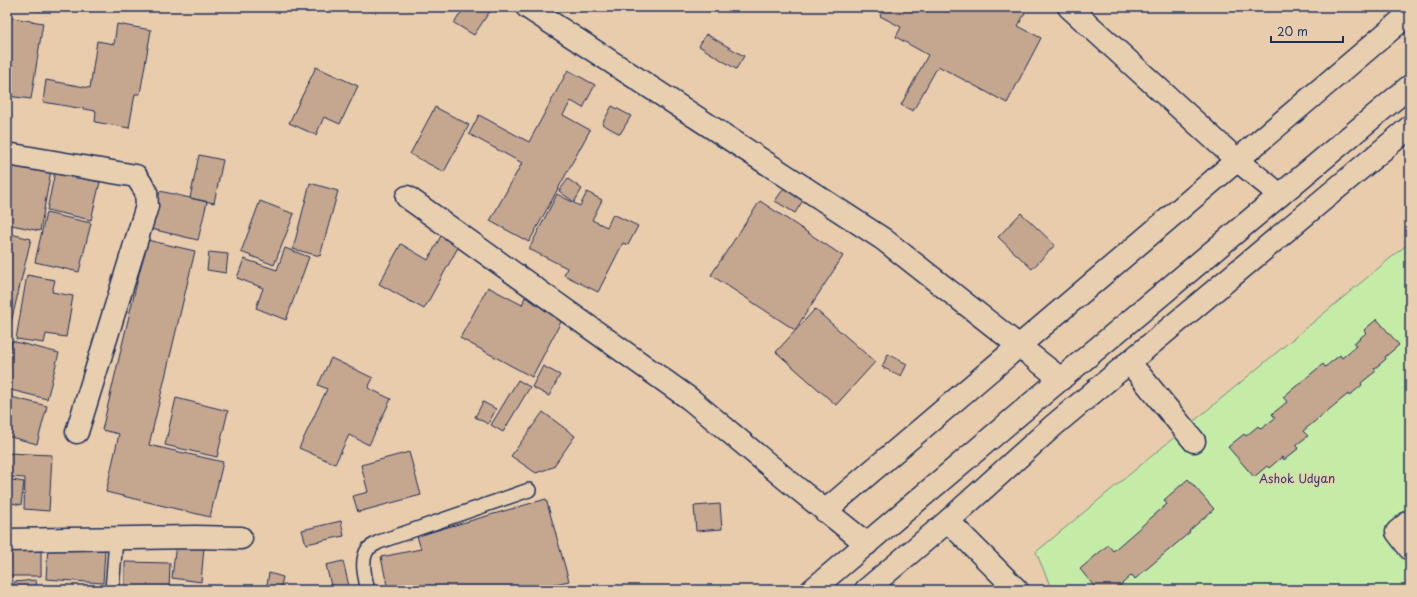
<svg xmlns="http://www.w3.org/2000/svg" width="1417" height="597" font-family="'Playpen Sans',sans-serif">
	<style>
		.green { fill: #c5eca7; stroke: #708e82 }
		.building { fill: #c5a68f; stroke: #1b2f5e }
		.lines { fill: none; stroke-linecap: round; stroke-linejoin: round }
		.lane-casing { stroke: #1b2f5e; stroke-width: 16 }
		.street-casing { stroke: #1b2f5e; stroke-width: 25 }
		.primary-casing { stroke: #1b2f5e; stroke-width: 25 }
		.lane { stroke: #e8cfb0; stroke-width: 13 }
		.street { stroke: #e8cfb0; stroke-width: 22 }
		.primary { stroke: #e8cfb0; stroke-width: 22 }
		.labels { text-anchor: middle; stroke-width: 3; stroke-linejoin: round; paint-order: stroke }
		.park-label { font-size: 12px; fill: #2c4265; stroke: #e8cfb0 }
	</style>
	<rect width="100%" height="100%" fill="#e8ccac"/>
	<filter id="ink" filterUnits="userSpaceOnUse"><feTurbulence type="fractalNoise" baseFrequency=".025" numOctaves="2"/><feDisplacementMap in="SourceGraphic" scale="8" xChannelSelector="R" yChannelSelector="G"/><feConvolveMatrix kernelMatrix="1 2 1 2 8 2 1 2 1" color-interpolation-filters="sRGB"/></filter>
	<g filter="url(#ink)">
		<!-- green -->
		<path class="green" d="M 1410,242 L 1410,590 L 1052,590 L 1036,552 Z"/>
		<!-- building -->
		<path class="building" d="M 23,7 L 41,7 L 40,11 Z
			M 465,7 L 492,8 L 474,35 L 454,23 Z
			M 884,7 L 1014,7 L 1025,13 L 1018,26 L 1041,38 L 1007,103 L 938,66 L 913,111 L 901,105 L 928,55 L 896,37 L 901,27 L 880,16 Z
			M 7,17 L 43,23 L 31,99 L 7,96 Z
			M 117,24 L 151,30 L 140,94 L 135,94 L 129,128 L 95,122 L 96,111 L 43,102 L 46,80 L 90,88 L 97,41 L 114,44 Z
			M 706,34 L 744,56 L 736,69 L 699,46 Z
			M 316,67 L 358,86 L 340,124 L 324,117 L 316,135 L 289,123 Z
			M 568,70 L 595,85 L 583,108 L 571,101 L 563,115 L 590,130 L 529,242 L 490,221 L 522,163 L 469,134 L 479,115 L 529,142 Z
			M 612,106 L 631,116 L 620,134 L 602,124 Z
			M 435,107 L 469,125 L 444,172 L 410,154 Z
			M 199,155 L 223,160 L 214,203 L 190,198 Z
			M 7,165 L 52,165 L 40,231 L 7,224 Z
			M 55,172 L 100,182 L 91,220 L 47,210 Z
			M 568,179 L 582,189 L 574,202 L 559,191 Z
			M 310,183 L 338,191 L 320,256 L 293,249 Z
			M 786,185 L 805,197 L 795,213 L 775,201 Z
			M 160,191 L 207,202 L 198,240 L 151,229 Z
			M 587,192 L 602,200 L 592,220 L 607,227 L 613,214 L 638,226 L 628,245 L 623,243 L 598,292 L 564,275 L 567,268 L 529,249 L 557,194 L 580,206 Z
			M 260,201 L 294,214 L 274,265 L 241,252 Z
			M 760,201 L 843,256 L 795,330 L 711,275 Z
			M 46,213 L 91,223 L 79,272 L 35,262 Z
			M 1021,213 L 1055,245 L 1032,269 L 998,237 Z
			M 443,232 L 461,242 L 424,309 L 379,284 L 401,244 L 428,260 Z
			M 7,233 L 31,239 L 8,335 L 7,335 Z
			M 147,240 L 195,251 L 149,445 L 223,462 L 210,517 L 106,492 L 119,434 L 102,430 Z
			M 285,248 L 309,257 L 286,320 L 256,308 L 263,288 L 237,278 L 244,259 L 277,270 Z
			M 209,252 L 228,254 L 226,273 L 207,270 Z
			M 27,275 L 55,280 L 52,292 L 73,296 L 66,337 L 46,334 L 44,343 L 16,339 Z
			M 488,287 L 522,305 L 525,297 L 563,318 L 532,377 L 460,338 Z
			M 815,309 L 875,362 L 836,405 L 776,352 Z
			M 1377,319 L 1399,345 L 1385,357 L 1386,359 L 1374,369 L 1376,371 L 1361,383 L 1362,385 L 1349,396 L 1348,394 L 1303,431 L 1308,436 L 1296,445 L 1299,448 L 1284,460 L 1282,457 L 1269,468 L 1267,466 L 1254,477 L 1228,447 L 1244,434 L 1246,436 L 1258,426 L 1261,429 L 1275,418 L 1272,414 L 1287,402 L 1283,397 L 1323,364 L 1325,367 L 1340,355 L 1342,358 L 1356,346 L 1354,343 L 1366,333 L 1364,330 Z
			M 12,341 L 59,353 L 47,399 L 7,389 L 7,361 Z
			M 888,354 L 907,364 L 901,376 L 882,367 Z
			M 331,358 L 373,378 L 368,388 L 391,399 L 369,445 L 349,435 L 335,464 L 299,448 L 327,389 L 318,385 Z
			M 543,366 L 560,375 L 549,396 L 532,387 Z
			M 518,380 L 530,387 L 503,432 L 491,425 Z
			M 7,396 L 47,406 L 37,444 L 7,436 Z
			M 176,398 L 228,411 L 217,457 L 165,445 Z
			M 483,402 L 496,409 L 488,424 L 475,417 Z
			M 543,412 L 575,436 L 553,467 L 536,473 L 511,456 Z
			M 409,452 L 421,495 L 358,512 L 353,496 L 368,492 L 361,465 Z
			M 7,453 L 52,455 L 49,511 L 24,509 L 25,478 L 7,477 Z
			M 7,479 L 24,482 L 21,505 L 7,502 Z
			M 1188,479 L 1214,509 L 1189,531 L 1190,532 L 1135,579 L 1132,575 L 1115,590 L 1097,590 L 1080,569 L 1108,545 L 1113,551 L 1167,504 L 1164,500 Z
			M 546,499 L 569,581 L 527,590 L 388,590 L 381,557 L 421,549 L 417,536 Z
			M 720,504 L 722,529 L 696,531 L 694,506 Z
			M 341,521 L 344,536 L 306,544 L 302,530 Z
			M 176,543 L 204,547 L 201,582 L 172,578 Z
			M 7,545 L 41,545 L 41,576 L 7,576 Z
			M 48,546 L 105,550 L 103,583 L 46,579 Z
			M 343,561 L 350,590 L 332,590 L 326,565 Z
			M 125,562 L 170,563 L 169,590 L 125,590 Z
			M 269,573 L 283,577 L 280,590 L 266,590 Z
			M 36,580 L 37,590 L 15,590 L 14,582 Z
			M 44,585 L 77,590 L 43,590 Z
			M 184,585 L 206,589 L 206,590 L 183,590 Z"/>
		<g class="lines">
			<!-- lane casing -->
			<g class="lane-casing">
				<path id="lane" d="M 112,590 L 116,539
					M 368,590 C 365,578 360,560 368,549 C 371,546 376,544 379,542 L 529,490"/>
			</g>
			<!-- street casing -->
			<g class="street-casing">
				<path id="street" d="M 527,7 L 883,239 L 1061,379
					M 1069,7 L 1237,160 L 1280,195
					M 7,154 L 136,176 L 146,191 L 147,206 L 77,432
					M 407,197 L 690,399 L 787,480 L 867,544
					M 1129,362 L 1194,441
					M 825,511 L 1410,13
					M 948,521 L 1017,590
					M 1410,521 L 1397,532 L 1410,549
					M 7,540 L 195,537 L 241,538"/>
			</g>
			<!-- primary casing -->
			<g class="primary-casing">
				<path id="primary" d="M 812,590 L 1025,409 L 1410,86
					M 866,590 L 948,521 L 1053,426 L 1410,127"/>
			</g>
			<!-- lane -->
			<use href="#lane" class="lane"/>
			<!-- street -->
			<use href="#street" class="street"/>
			<!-- primary -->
			<use href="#primary" class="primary"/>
		</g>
	</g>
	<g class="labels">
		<!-- park labels -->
		<g class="park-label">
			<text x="1297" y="483">Ashok Udyan</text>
		</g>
	</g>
	<!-- margin -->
	<rect width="1417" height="597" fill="none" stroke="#e8cfb0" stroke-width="24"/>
	<rect x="12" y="12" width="1393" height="573" fill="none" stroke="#1b2f5e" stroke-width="1.5" filter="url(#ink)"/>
	<!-- scale -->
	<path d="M1271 36v6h72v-6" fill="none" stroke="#1b2f5e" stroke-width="2"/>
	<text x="1277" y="36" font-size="12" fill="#1b2f5e" stroke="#e8cfb0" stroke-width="3" paint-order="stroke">20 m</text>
</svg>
